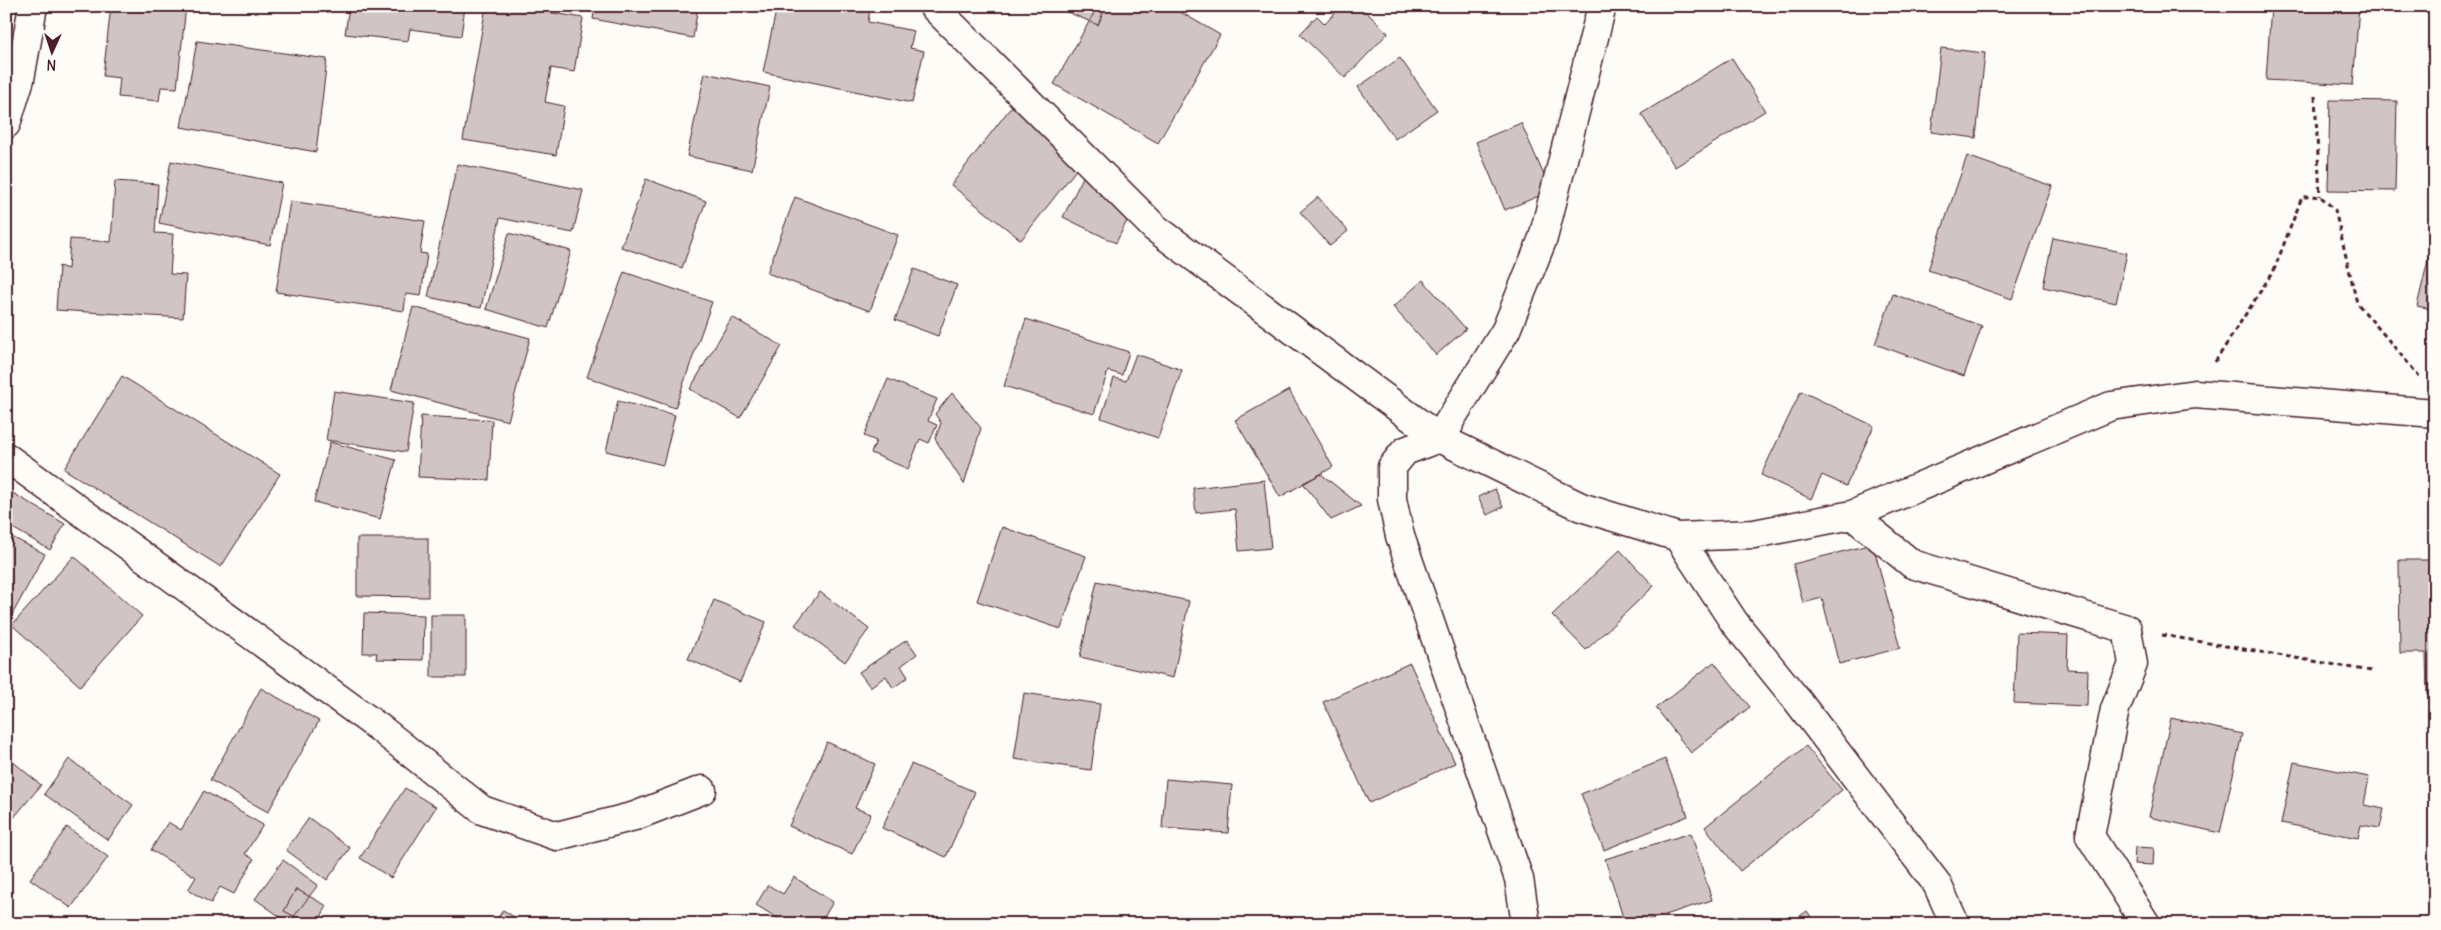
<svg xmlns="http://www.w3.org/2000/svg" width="2441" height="930" font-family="Delius,sans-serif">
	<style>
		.building { fill: #d0c5c4; stroke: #4a1f2b }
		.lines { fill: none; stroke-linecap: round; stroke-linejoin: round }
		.minor-casing { stroke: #4a1f2b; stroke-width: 31 }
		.path { stroke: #4a1f2b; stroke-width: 3; stroke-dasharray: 5 4; stroke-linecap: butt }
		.minor { stroke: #fdfcf7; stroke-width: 28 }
	</style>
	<rect width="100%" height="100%" fill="#fdfcf7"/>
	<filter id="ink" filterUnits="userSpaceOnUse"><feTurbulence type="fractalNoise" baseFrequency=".02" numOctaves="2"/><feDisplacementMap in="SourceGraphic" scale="10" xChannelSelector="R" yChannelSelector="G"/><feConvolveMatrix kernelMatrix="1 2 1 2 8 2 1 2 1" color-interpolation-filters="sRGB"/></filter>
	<g filter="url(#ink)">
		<!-- building -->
		<path class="building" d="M 111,6 L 186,6 L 177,88 L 161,87 L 159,101 L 118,97 L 120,78 L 103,76 Z
			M 341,6 L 465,6 L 461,36 L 410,29 L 408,41 L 345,34 L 349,7 Z
			M 486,6 L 512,6 L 583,18 L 574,72 L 551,68 L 545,102 L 564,106 L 556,155 L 463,140 Z
			M 595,6 L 698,6 L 693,38 L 593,19 Z
			M 777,6 L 860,6 L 870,8 L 868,22 L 914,31 L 910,48 L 924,51 L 912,103 L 763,72 Z
			M 1066,6 L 1106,6 L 1098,25 L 1065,11 Z
			M 1098,6 L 1170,6 L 1220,35 L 1158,143 L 1054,84 Z
			M 1341,6 L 1360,6 L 1388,33 L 1345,78 L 1300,34 L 1317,16 L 1325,24 Z
			M 2271,6 L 2359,6 L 2353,85 L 2266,80 Z
			M 197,41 L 327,59 L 316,152 L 181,127 Z
			M 1941,48 L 1985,53 L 1976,138 L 1931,132 Z
			M 1400,58 L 1437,110 L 1395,139 L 1358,87 Z
			M 1732,58 L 1765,111 L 1675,167 L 1641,114 Z
			M 705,73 L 770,87 L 752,170 L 687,156 Z
			M 2330,100 L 2397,101 L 2395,191 L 2328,190 Z
			M 1015,102 L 1086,157 L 1021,240 L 951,185 Z
			M 1521,123 L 1551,191 L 1505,210 L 1476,142 Z
			M 1967,156 L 2052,186 L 2012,299 L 1928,270 Z
			M 171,161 L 282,183 L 270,245 L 159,223 Z
			M 457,164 L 583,190 L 573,233 L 500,218 L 481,308 L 428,297 Z
			M 1084,175 L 1137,200 L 1116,243 L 1063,217 Z
			M 646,179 L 706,201 L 682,268 L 621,247 Z
			M 115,181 L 158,184 L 155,233 L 173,234 L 170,274 L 186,275 L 183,318 L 56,310 L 59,266 L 68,269 L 70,239 L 111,242 Z
			M 795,197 L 898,235 L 870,311 L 767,273 Z
			M 1318,197 L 1348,231 L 1330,246 L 1300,212 Z
			M 290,201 L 425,221 L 420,253 L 427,254 L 421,296 L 406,294 L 404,311 L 276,292 Z
			M 2435,231 L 2435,310 L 2417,306 Z
			M 509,233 L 571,251 L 548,328 L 486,309 Z
			M 2053,238 L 2127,253 L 2116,303 L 2043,287 Z
			M 914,269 L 957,285 L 938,336 L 895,320 Z
			M 624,272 L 712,302 L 675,408 L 587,377 Z
			M 1423,280 L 1466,329 L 1436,355 L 1393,307 Z
			M 1893,294 L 1982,326 L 1964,376 L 1875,344 Z
			M 413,307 L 530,338 L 508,421 L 391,390 Z
			M 732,317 L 782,346 L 740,418 L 690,389 Z
			M 1026,319 L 1129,352 L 1122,375 L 1108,371 L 1094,414 L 1004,386 Z
			M 1136,354 L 1182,370 L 1158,438 L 1101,418 L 1114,378 L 1126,381 Z
			M 122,376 L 280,474 L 221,567 L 64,469 Z
			M 888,379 L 937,399 L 928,421 L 937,425 L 929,443 L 920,439 L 908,469 L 871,453 L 876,441 L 864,436 Z
			M 1289,390 L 1333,467 L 1280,497 L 1235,420 Z
			M 334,391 L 414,403 L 406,452 L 326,440 Z
			M 1801,391 L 1874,426 L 1846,486 L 1822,475 L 1811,499 L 1761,475 Z
			M 952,393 L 981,428 L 964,484 L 935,439 L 941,423 L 935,414 Z
			M 618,401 L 675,415 L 663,465 L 606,451 Z
			M 421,416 L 492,420 L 489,480 L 418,477 Z
			M 330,442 L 396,460 L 380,519 L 314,502 Z
			M 1321,474 L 1361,506 L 1331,520 L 1303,483 Z
			M 1264,480 L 1271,548 L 1239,551 L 1235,509 L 1196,513 L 1193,488 Z
			M 6,489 L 65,524 L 50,550 L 6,524 Z
			M 1495,489 L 1503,507 L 1487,515 L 1478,497 Z
			M 1002,527 L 1086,556 L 1061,629 L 977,601 Z
			M 6,534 L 45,554 L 6,626 Z
			M 357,538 L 428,538 L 428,597 L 357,596 Z
			M 1873,544 L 1900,648 L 1839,664 L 1822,598 L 1803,603 L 1793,564 Z
			M 1620,550 L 1654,586 L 1586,650 L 1552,615 Z
			M 74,556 L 142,616 L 80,686 L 12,625 Z
			M 2399,560 L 2435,560 L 2435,694 L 2427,694 L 2426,653 L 2400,653 Z
			M 1097,581 L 1189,601 L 1173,678 L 1080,657 Z
			M 820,592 L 869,629 L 845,662 L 795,625 Z
			M 714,600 L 766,622 L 740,682 L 688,659 Z
			M 364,613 L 424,615 L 423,660 L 376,659 L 377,653 L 363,653 Z
			M 431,615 L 466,615 L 466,677 L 431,677 Z
			M 2017,633 L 2068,635 L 2067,669 L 2088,670 L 2087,706 L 2014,703 Z
			M 907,640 L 917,654 L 901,666 L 908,677 L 893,688 L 886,676 L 870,687 L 859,672 Z
			M 1714,662 L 1750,707 L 1691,753 L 1656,708 Z
			M 1410,663 L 1455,763 L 1369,803 L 1323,702 Z
			M 261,688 L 319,721 L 268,812 L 210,780 Z
			M 1024,693 L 1100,704 L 1091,770 L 1014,759 Z
			M 2171,718 L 2242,734 L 2220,833 L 2149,817 Z
			M 827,742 L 875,764 L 855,808 L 871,814 L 852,854 L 789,826 Z
			M 1806,746 L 1842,790 L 1740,871 L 1705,827 Z
			M 69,759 L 133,805 L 108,840 L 44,794 Z
			M 1665,759 L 1688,816 L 1604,850 L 1581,794 Z
			M 11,760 L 41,785 L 6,827 L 6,765 Z
			M 2294,762 L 2369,777 L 2364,805 L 2384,809 L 2380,828 L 2361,825 L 2358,838 L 2281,823 Z
			M 911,764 L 975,792 L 946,857 L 882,828 Z
			M 1166,779 L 1232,785 L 1228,833 L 1162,828 Z
			M 405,788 L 436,807 L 391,878 L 360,858 Z
			M 204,791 L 263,825 L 245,854 L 254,859 L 234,894 L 220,887 L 211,903 L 188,890 L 196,877 L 151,850 L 168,822 L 181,830 Z
			M 309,818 L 350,848 L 327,880 L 286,850 Z
			M 67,827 L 108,857 L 71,908 L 30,879 Z
			M 1691,833 L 1712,900 L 1636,924 L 1625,924 L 1605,859 Z
			M 2135,847 L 2154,848 L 2153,865 L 2134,864 Z
			M 283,860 L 318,885 L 289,923 L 255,899 Z
			M 794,877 L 833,902 L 820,924 L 810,924 L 801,918 L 798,924 L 787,924 L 756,905 L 768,885 L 783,894 Z
			M 2432,888 L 2435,888 L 2435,924 L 2432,924 Z
			M 296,889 L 327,906 L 317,924 L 309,924 L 284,911 Z
			M 503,910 L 522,922 L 526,924 L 494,924 Z
			M 1807,911 L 1816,924 L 1789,924 Z"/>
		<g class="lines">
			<!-- minor casing -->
			<g class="minor-casing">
				<path id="minor" d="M 933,6 L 1155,228 L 1439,438 L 1581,507 L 1678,537 L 1754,534 L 1852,515 L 2111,406 L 2195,394 L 2435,413
					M 6,124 L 20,79 L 33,6
					M 1449,425 L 1439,438 L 1405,451 L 1392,467 L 1392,499 L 1400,536 L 1519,879 L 1526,924
					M 1439,438 L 1506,330 L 1543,238 L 1602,6
					M 6,457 L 381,729 L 482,810 L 557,836 L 635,816 L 702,790
					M 1852,515 L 1912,564 L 2127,629 L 2133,664 L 2115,709 L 2090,836 L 2146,924
					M 1678,537 L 1734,622 L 1797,700 L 1937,884 L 1955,924"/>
			</g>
			<!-- path -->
			<path class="path" d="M 2315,96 L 2320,196
				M 2215,362 L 2274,270 L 2302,197 L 2320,196 L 2335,210 L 2357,303 L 2419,376
				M 2162,635 L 2371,671"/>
			<!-- minor -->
			<use href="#minor" class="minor"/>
		</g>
	</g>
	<!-- margin -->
	<rect width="2441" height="930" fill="none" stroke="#fdfcf7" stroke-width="25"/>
	<rect x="12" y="12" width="2416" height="905" fill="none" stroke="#4a1f2b" stroke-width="2" filter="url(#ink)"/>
	<!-- north arrow -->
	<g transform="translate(52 52) rotate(183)" stroke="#fdfcf7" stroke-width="4" paint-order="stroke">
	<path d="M0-4L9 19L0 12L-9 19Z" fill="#4a1f2b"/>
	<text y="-8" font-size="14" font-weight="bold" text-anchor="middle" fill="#4a1f2b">N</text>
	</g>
</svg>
